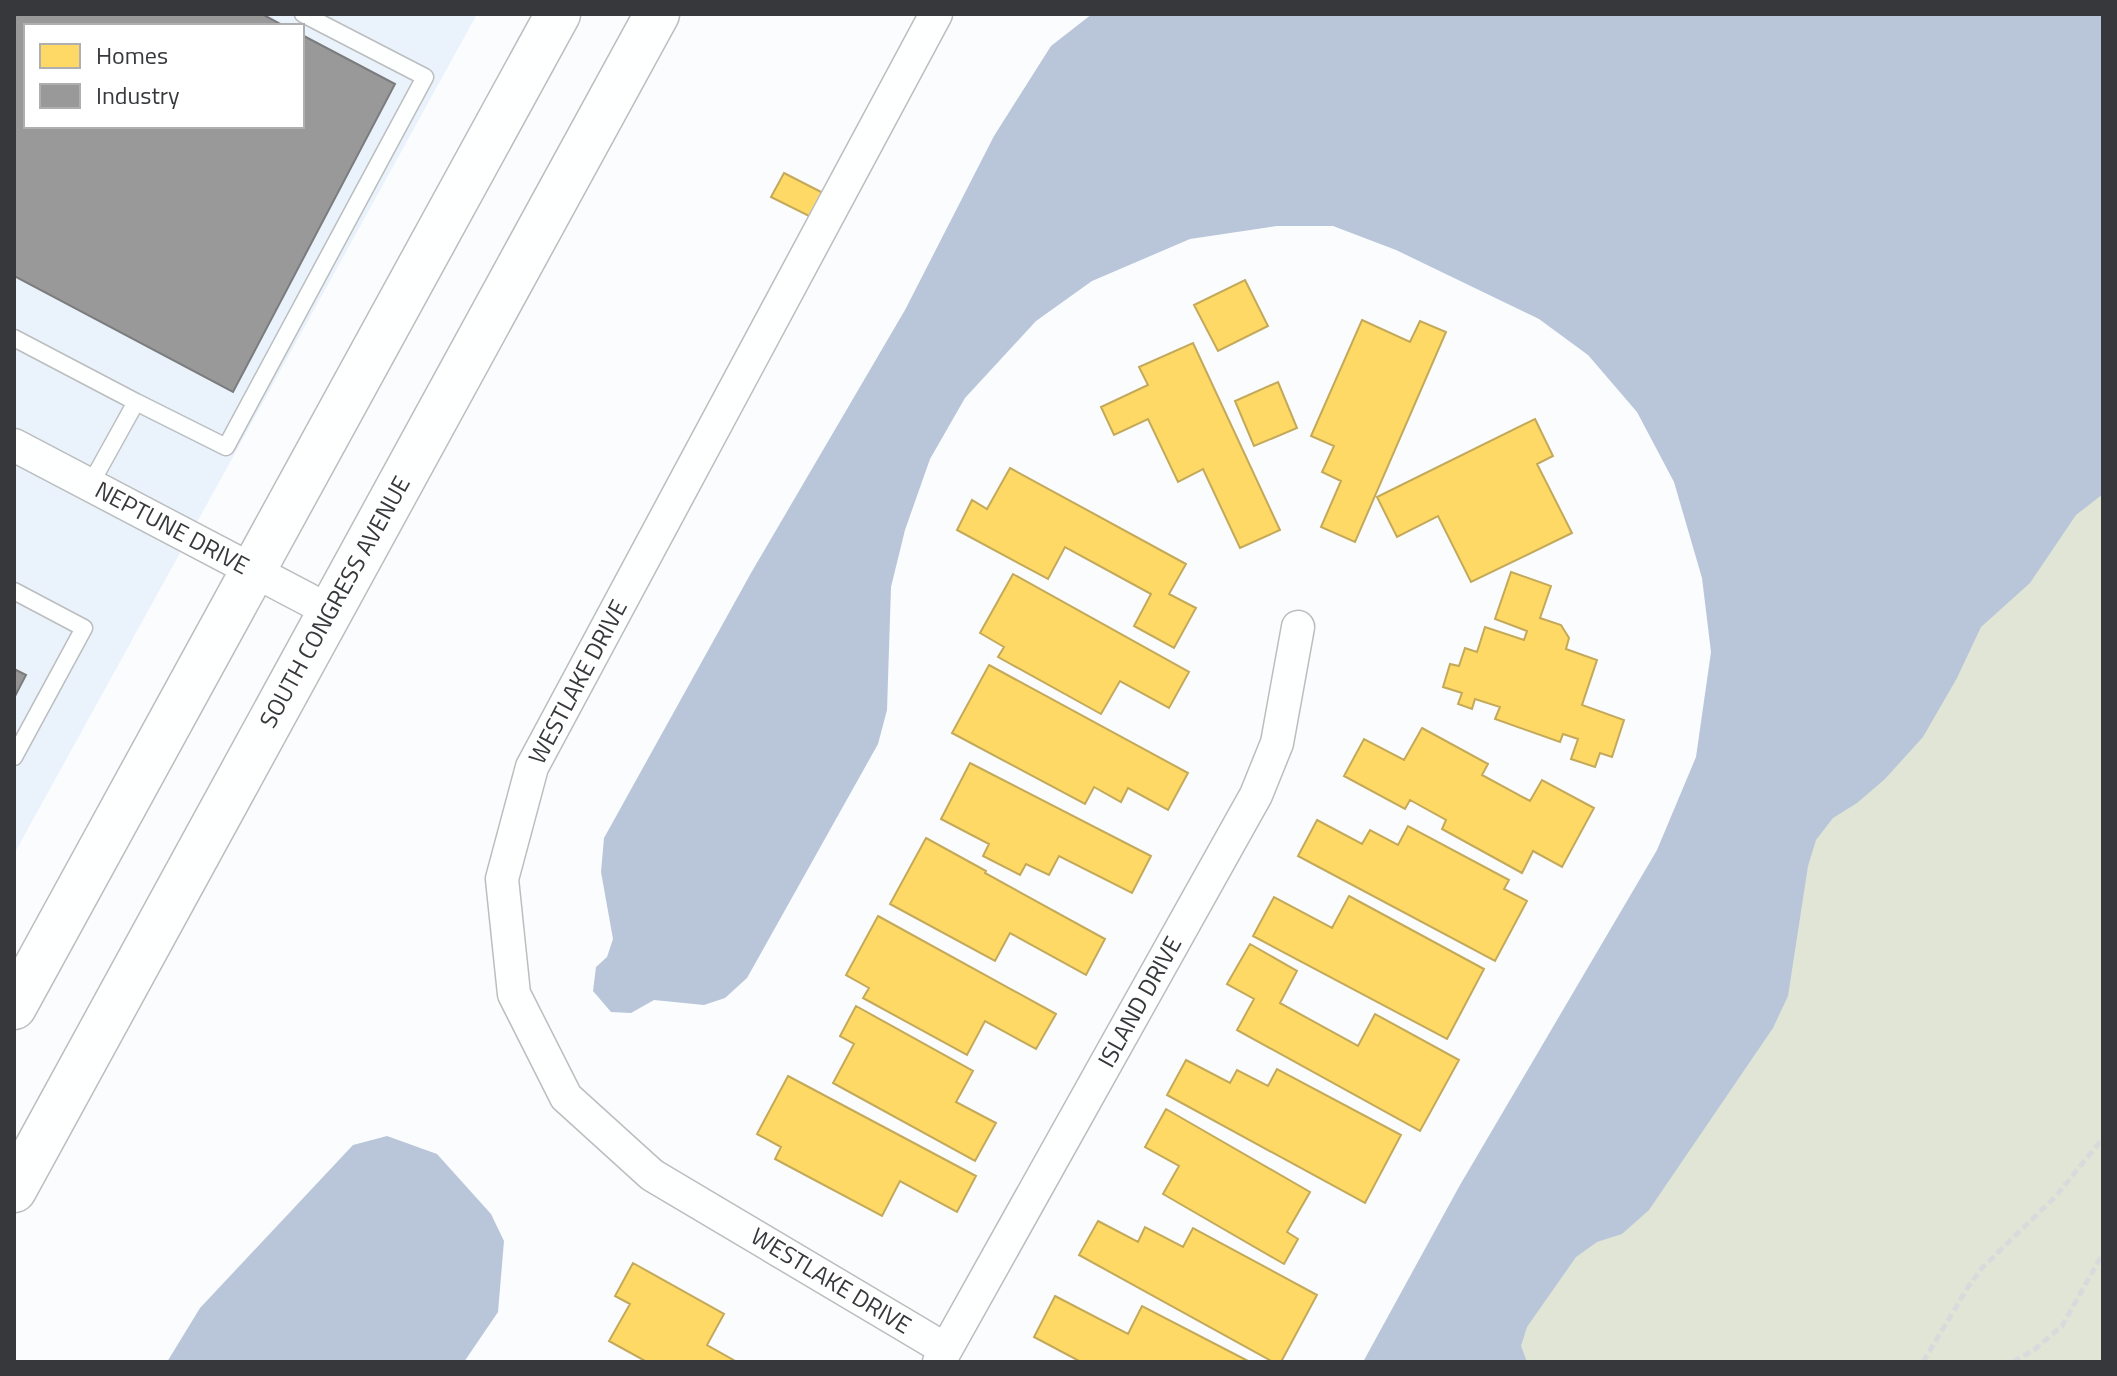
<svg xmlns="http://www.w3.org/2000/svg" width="2117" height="1376" font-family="'Titillium Web',sans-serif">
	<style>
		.built { fill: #eaf2fb; fill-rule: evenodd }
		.green { fill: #e1e5d6 }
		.water { fill: #b9c6da }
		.homes { fill: #ffd966; stroke: #c3a959; stroke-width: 2 }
		.industry { fill: #999; stroke: #7b7c7d; stroke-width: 2 }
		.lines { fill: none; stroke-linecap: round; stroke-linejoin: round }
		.lane-casing { stroke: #bbbdbf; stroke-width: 19 }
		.street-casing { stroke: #bbbdbf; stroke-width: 35 }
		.secondary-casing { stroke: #bbbdbf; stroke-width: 47 }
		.path { stroke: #dadadc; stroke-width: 5; stroke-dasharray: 8 4; stroke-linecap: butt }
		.lane { stroke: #feffff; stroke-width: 16 }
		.street { stroke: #feffff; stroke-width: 32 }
		.secondary { stroke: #feffff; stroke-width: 44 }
		.labels { text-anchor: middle; stroke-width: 8; stroke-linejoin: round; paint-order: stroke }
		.street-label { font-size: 24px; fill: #36383b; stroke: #fff }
	</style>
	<rect width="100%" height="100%" fill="#fafcfe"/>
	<!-- built -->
	<path class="built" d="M 14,14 L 477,14 L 14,854 ZM 26,26 L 302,26 L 302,126 L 26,126 Z"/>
	<!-- green -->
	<path class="green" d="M 2103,14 L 2103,1362 L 1408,1362 Z"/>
	<!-- water -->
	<path class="water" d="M 1092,14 L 2103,14 L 2103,494 L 2076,515 L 2030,583 L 1981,627 L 1957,678 L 1923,737 L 1885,779 L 1857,803 L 1833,818 L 1816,840 L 1808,866 L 1788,996 L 1773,1028 L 1649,1210 L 1622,1234 L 1597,1242 L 1576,1257 L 1527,1327 L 1521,1346 L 1527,1362 L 1363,1362 L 1460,1185 L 1657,850 L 1696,757 L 1711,652 L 1702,578 L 1674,482 L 1637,412 L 1588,355 L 1539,319 L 1396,250 L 1333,226 L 1277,226 L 1190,239 L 1092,281 L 1036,321 L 965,398 L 930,459 L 905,530 L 891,587 L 887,710 L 878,744 L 747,978 L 725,998 L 704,1005 L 654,1000 L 631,1013 L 611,1012 L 593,991 L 596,967 L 607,957 L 613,939 L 601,872 L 604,838 L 751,573 L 905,310 L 994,136 L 1051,46 Z
		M 387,1136 L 437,1154 L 491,1214 L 504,1241 L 498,1312 L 464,1362 L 167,1362 L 200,1308 L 353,1145 Z"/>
	<!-- homes -->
	<path class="homes" d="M 784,173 L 829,196 L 817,220 L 771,197 Z
		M 1245,280 L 1268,326 L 1218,351 L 1194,305 Z
		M 1362,320 L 1410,342 L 1420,321 L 1446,332 L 1355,542 L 1321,527 L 1341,481 L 1322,472 L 1334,446 L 1311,436 Z
		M 1193,343 L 1280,530 L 1240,548 L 1203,469 L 1178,482 L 1148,419 L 1114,435 L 1101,407 L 1148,385 L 1139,367 Z
		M 1278,382 L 1297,428 L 1254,446 L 1235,401 Z
		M 1535,419 L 1553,456 L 1537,464 L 1572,533 L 1471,582 L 1438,516 L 1397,537 L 1377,497 Z
		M 1010,468 L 1186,564 L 1169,594 L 1196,608 L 1174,648 L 1134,626 L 1151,594 L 1065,547 L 1048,579 L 957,530 L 972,500 L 987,509 Z
		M 1511,572 L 1551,586 L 1540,618 L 1561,625 L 1569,638 L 1566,649 L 1597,660 L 1582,705 L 1624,720 L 1612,757 L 1600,753 L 1595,767 L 1571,759 L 1578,739 L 1563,734 L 1560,742 L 1495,719 L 1500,707 L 1475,699 L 1472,709 L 1458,704 L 1462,693 L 1443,687 L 1450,664 L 1459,666 L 1465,648 L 1477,652 L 1485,627 L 1524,640 L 1527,631 L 1495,619 Z
		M 1013,574 L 1189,672 L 1169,708 L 1120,681 L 1101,714 L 998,657 L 1004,647 L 980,633 Z
		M 989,665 L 1188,773 L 1168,810 L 1128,788 L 1121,802 L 1094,787 L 1085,804 L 952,733 Z
		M 1422,728 L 1488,764 L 1482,775 L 1530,801 L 1542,780 L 1594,808 L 1562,867 L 1533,851 L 1522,873 L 1442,829 L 1446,820 L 1410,800 L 1405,809 L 1344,776 L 1364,739 L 1404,760 Z
		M 970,763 L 1151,856 L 1132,893 L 1059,856 L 1049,875 L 1026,864 L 1020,875 L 983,856 L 989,844 L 941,819 Z
		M 1317,820 L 1362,844 L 1370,830 L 1398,845 L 1408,826 L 1509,880 L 1504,889 L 1527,901 L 1495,961 L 1298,856 Z
		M 926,838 L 986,871 L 985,873 L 1105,939 L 1086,975 L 1010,933 L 995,961 L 890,904 Z
		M 1349,896 L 1484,969 L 1447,1039 L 1253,936 L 1274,897 L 1332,928 Z
		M 878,916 L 1056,1014 L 1036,1049 L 985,1021 L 967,1055 L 863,998 L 869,988 L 846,975 Z
		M 1250,944 L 1297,971 L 1280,1003 L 1358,1046 L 1375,1014 L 1459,1060 L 1420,1131 L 1237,1030 L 1254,999 L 1227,984 Z
		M 856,1006 L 973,1071 L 956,1102 L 996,1123 L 975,1161 L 833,1083 L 854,1044 L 840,1036 Z
		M 1186,1060 L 1230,1083 L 1237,1070 L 1268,1086 L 1277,1069 L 1401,1135 L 1365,1203 L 1167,1095 Z
		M 788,1076 L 976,1176 L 957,1212 L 900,1181 L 882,1216 L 775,1159 L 781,1147 L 757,1134 Z
		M 1166,1109 L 1310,1192 L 1287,1232 L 1298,1239 L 1284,1264 L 1163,1194 L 1179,1166 L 1145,1147 Z
		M 1098,1221 L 1138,1242 L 1145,1227 L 1183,1247 L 1193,1228 L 1317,1295 L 1281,1362 L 1273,1362 L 1079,1255 Z
		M 633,1263 L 724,1314 L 707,1345 L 737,1362 L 647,1362 L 609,1341 L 630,1304 L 615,1296 Z
		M 1055,1296 L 1128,1334 L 1142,1306 L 1250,1362 L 1081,1362 L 1034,1337 Z"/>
	<!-- industry -->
	<path class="industry" d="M 14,14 L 262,14 L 284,26 L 26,26 L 26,126 L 302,126 L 302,35 L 395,84 L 233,392 L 14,276 Z
		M 14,669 L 26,675 L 14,698 Z"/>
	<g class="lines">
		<!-- lane casing -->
		<g class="lane-casing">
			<path id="lane" d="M 14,338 L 136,402
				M 90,485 L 136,402 L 226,447 L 425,77 L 303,14
				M 14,591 L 84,628 L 14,757"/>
		</g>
		<!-- street casing -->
		<g class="street-casing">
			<path id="street" d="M 936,14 L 532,767 L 502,879 L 514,994 L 566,1097 L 652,1175 L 945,1349
				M 14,445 L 330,611
				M 939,1362 L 1256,795 L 1277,743 L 1298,627"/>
		</g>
		<!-- secondary casing -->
		<g class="secondary-casing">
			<path id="secondary" d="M 14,1007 L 558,14
				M 14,1190 L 657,14"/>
		</g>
		<!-- path -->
		<path class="path" d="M 1923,1362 L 1968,1287 L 1982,1268 L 2056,1196 L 2103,1138
			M 2013,1362 L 2034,1350 L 2062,1326 L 2103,1253"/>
		<!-- lane -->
		<use href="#lane" class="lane"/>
		<!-- street -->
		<use href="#street" class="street"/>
		<!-- secondary -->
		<use href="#secondary" class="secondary"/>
	</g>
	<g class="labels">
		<!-- street labels -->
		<g class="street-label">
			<text transform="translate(172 528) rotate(28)" y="8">NEPTUNE DRIVE</text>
			<text transform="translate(335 602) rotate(-61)" y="8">SOUTH CONGRESS AVENUE</text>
			<text transform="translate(578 682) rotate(-62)" y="8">WESTLAKE DRIVE</text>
			<text transform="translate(1140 1002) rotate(-61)" y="8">ISLAND DRIVE</text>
			<text transform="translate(831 1281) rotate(31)" y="8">WESTLAKE DRIVE</text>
		</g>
	</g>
	<!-- border -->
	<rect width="2117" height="1376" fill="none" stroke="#36383b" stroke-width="32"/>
	<!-- legend -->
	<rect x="24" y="24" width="280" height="104" fill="#ffffff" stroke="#afafb1" stroke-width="2"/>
	<rect x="40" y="44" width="40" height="24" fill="#ffd966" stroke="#afafb1" stroke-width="2"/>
	<text x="96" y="64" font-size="24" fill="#36383b">Homes</text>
	<rect x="40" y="84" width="40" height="24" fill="#999999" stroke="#afafb1" stroke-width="2"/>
	<text x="96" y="104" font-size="24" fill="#36383b">Industry</text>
</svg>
